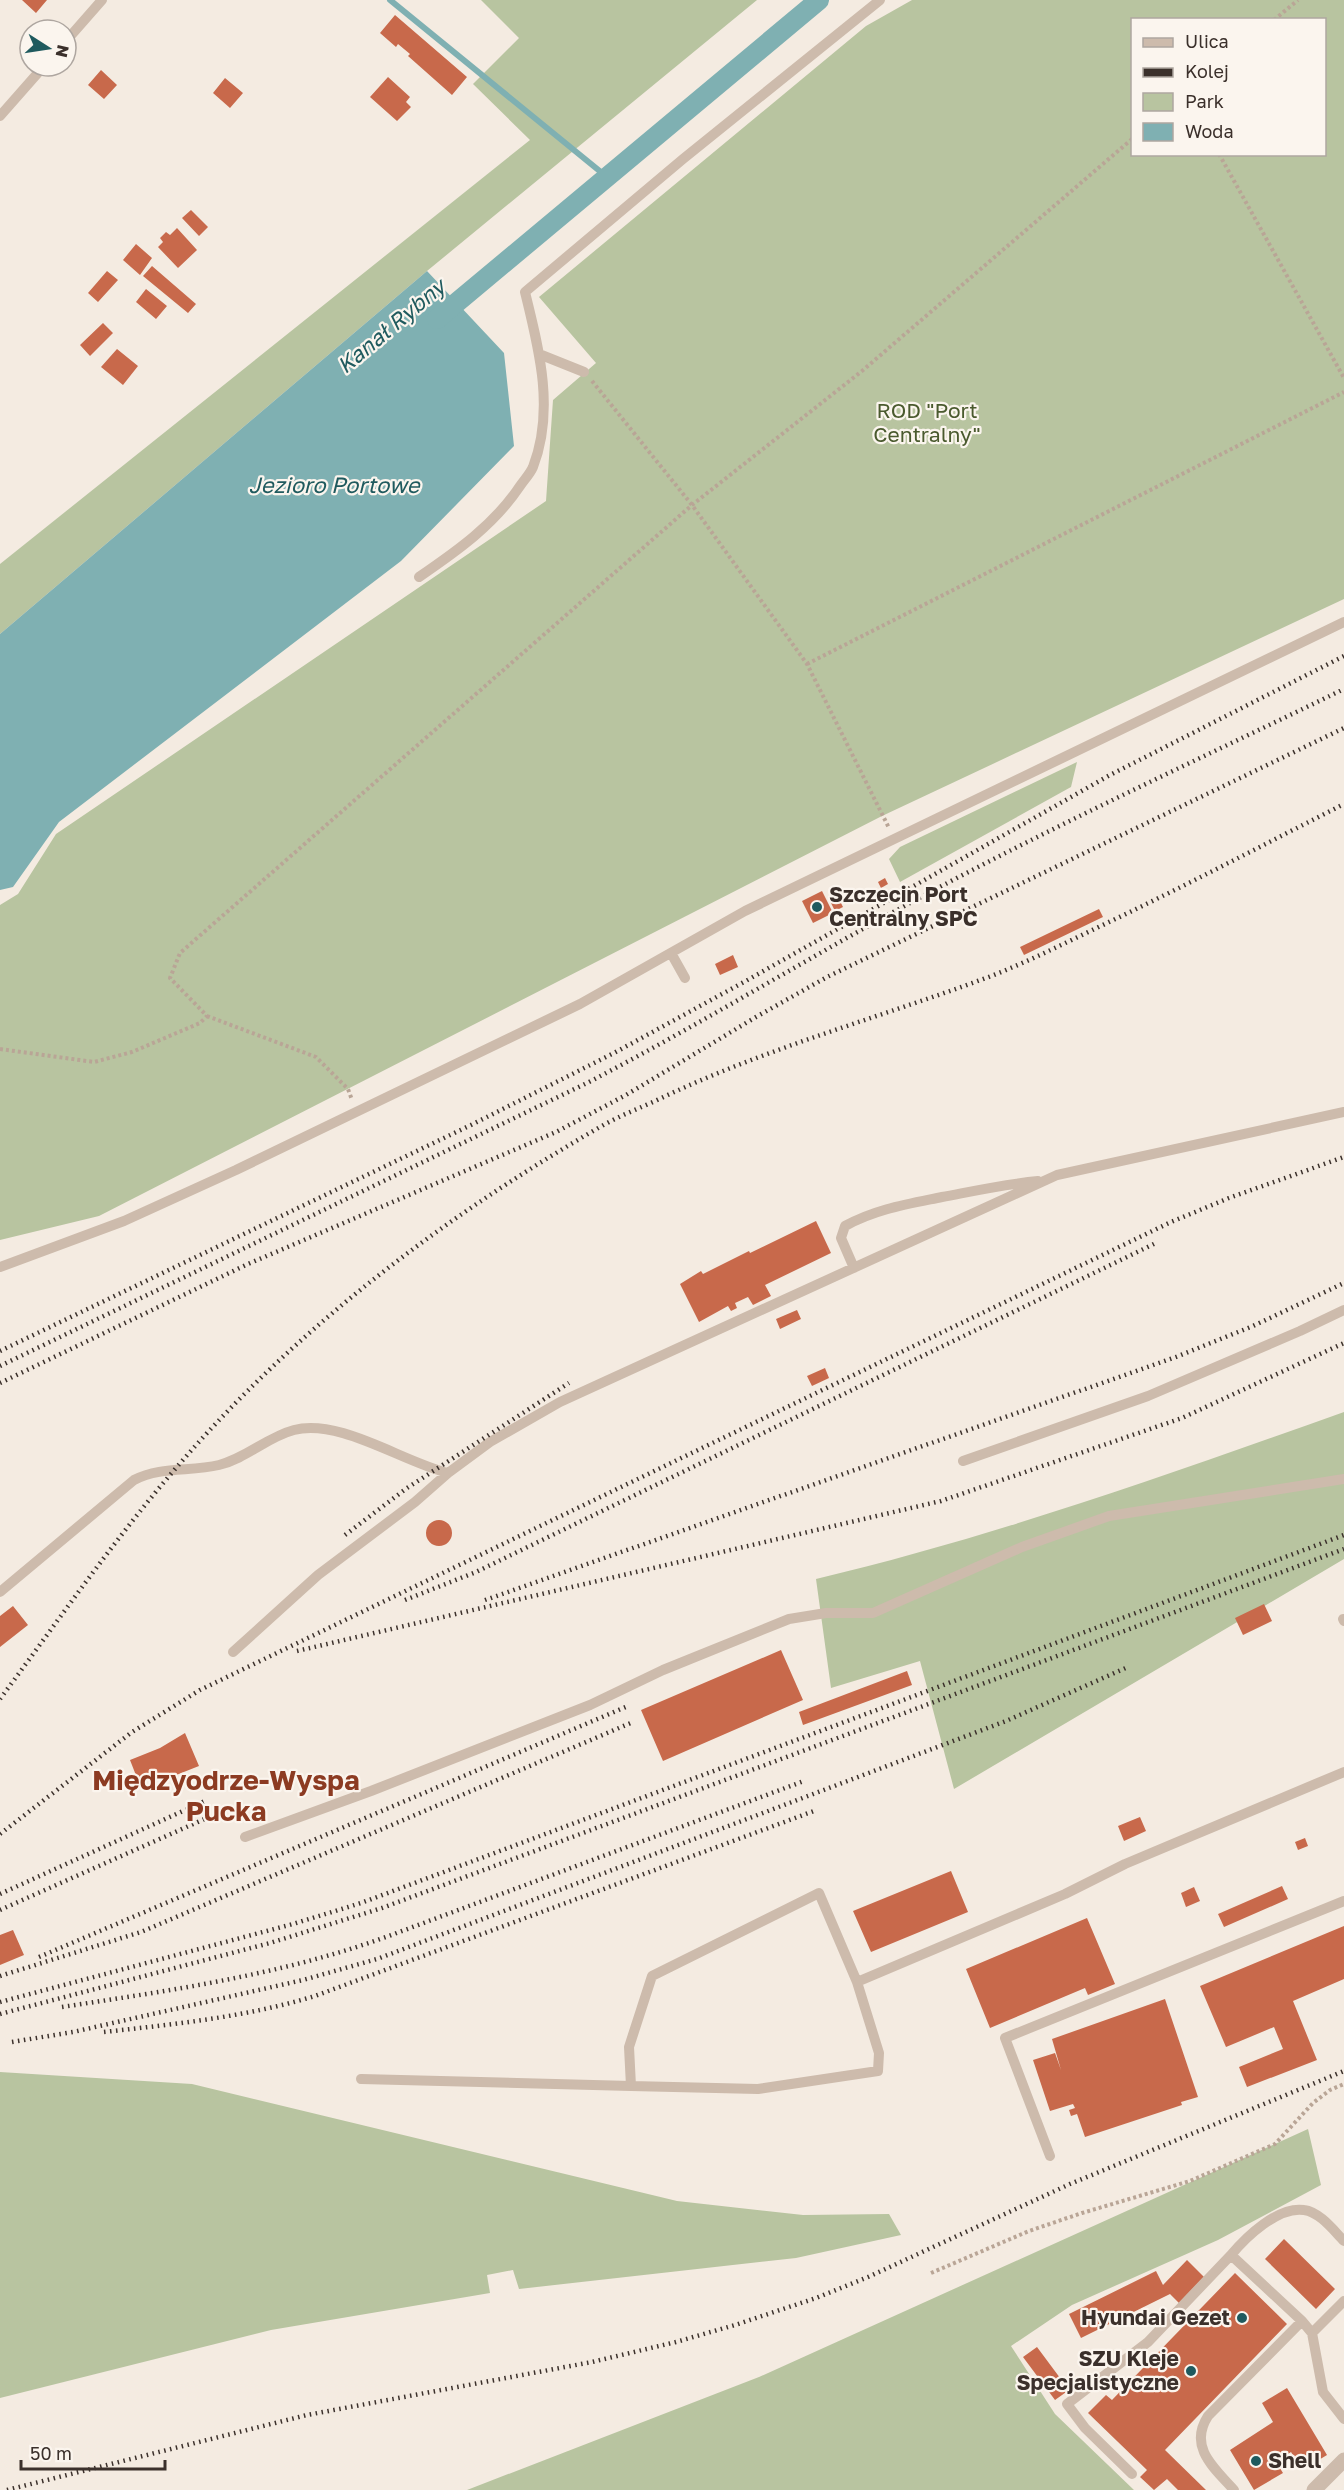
<svg xmlns="http://www.w3.org/2000/svg" width="1344" height="2490" font-family="'Golos Text',sans-serif">
	<style>
		.green { fill: #b8c4a0; fill-rule: evenodd }
		.water { fill: #7fb0b2 }
		.lines { fill: none; stroke-linecap: round; stroke-linejoin: round }
		.stream { stroke: #7fb0b2; stroke-width: 6 }
		.canal { stroke: #7fb0b2; stroke-width: 20 }
		.building { fill: #c8694b }
		.path { stroke: #b9a596; stroke-width: 4; stroke-dasharray: 3 3; stroke-linecap: butt }
		.service { stroke: #cdbbac; stroke-width: 10 }
		.minor { stroke: #cdbbac; stroke-width: 15 }
		.rail { stroke: #3b302b; stroke-width: 4.5; stroke-dasharray: 1.5 4.5; stroke-linecap: butt }
		.poi-dot { fill: #1f5a5e; stroke: #fbf5ee; stroke-width: 2 }
		.labels { text-anchor: middle; stroke-width: 4.5; stroke-linejoin: round; paint-order: stroke }
		.park-label { font-size: 21px; fill: #4a5a2e; stroke: #fbf5ee }
		.poi-label { font-size: 21px; font-weight: bold; fill: #3b302b; stroke: #fbf5ee; text-anchor: start }
		.water-label { font-size: 22px; font-style: italic; fill: #1f5a5e; stroke: #fbf5ee }
		.district-label { font-size: 27px; font-weight: bold; fill: #8c3b22; stroke: #fbf5ee }
	</style>
	<rect width="100%" height="100%" fill="#f4ebe1"/>
	<!-- green -->
	<path class="green" d="M 481,0 L 757,0 L 427,271 L 0,634 L 0,564 L 530,140 L 473,84 L 519,38 Z
		M 912,0 L 1344,0 L 1344,599 L 882,816 L 99,1216 L 0,1240 L 0,905 L 18,894 L 56,834 L 546,501 L 553,400 L 596,363 L 539,297 L 866,26 ZM 1132,20 L 1324,20 L 1324,154 L 1132,154 Z
		M 1077,762 L 1071,787 L 900,882 L 889,859 L 900,847 Z
		M 1344,1412 L 1344,1559 L 954,1789 L 920,1661 L 831,1688 L 816,1579 C 997,1536 1169,1474 1344,1412 Z
		M 0,2072 L 192,2084 L 677,2201 L 803,2215 L 889,2214 L 901,2235 L 796,2258 L 519,2289 L 513,2270 L 487,2275 L 490,2293 L 271,2330 L 0,2398 Z
		M 1308,2129 L 1321,2185 L 1218,2240 L 1072,2305 L 1011,2346 L 1055,2414 L 1134,2490 L 467,2490 L 759,2377 Z"/>
	<!-- water -->
	<path class="water" d="M 427,271 L 504,353 L 514,446 L 401,561 L 59,822 L 13,887 L 0,890 L 0,634 Z"/>
	<g class="lines">
		<!-- stream -->
		<path class="stream" d="M 390,0 L 607,177"/>
		<!-- canal -->
		<path class="canal" d="M 437,319 L 819,0"/>
	</g>
	<!-- building -->
	<path class="building" d="M 22,0 L 47,0 L 36,13 Z
		M 395,15 L 467,77 L 452,95 L 408,56 L 410,54 L 398,44 L 396,47 L 380,33 Z
		M 101,70 L 117,85 L 104,99 L 88,85 Z
		M 388,77 L 410,97 L 406,102 L 411,107 L 397,121 L 370,97 Z
		M 225,78 L 243,93 L 230,108 L 213,93 Z
		M 191,210 L 208,227 L 199,236 L 182,218 Z
		M 177,228 L 197,250 L 178,268 L 158,247 L 163,242 L 160,238 L 166,232 L 170,235 Z
		M 136,244 L 152,258 L 140,275 L 123,260 Z
		M 152,266 L 196,304 L 188,313 L 143,276 Z
		M 107,271 L 118,280 L 98,302 L 88,293 Z
		M 146,289 L 167,306 L 156,319 L 136,302 Z
		M 103,323 L 113,333 L 90,356 L 80,345 Z
		M 117,349 L 138,366 L 123,385 L 101,367 Z
		M 885,878 L 888,884 L 881,888 L 878,882 Z
		M 822,891 L 833,913 L 813,923 L 802,901 Z
		M 838,897 L 843,907 L 835,911 L 830,901 Z
		M 1099,909 L 1103,917 L 1024,955 L 1020,947 Z
		M 733,955 L 738,967 L 720,975 L 715,964 Z
		M 816,1221 L 831,1253 L 765,1285 L 771,1296 L 753,1305 L 748,1297 L 735,1303 L 737,1308 L 731,1311 L 728,1306 L 699,1322 L 680,1284 L 701,1271 L 703,1274 L 749,1251 L 750,1253 Z
		M 797,1310 L 801,1319 L 780,1329 L 776,1319 Z
		M 825,1368 L 829,1378 L 812,1386 L 807,1376 Z
		M426 1533a13 13 0 1 1 26 0a13 13 0 1 1-26 0Z
		M 1264,1604 L 1272,1621 L 1243,1635 L 1235,1618 Z
		M 13,1606 L 28,1625 L 0,1647 L 0,1616 Z
		M 781,1650 L 803,1700 L 663,1761 L 641,1710 Z
		M 907,1671 L 912,1685 L 803,1725 L 799,1712 Z
		M 185,1733 L 199,1766 L 161,1781 L 159,1775 L 139,1783 L 130,1760 L 160,1748 Z
		M 1140,1817 L 1146,1831 L 1124,1841 L 1118,1826 Z
		M 1305,1838 L 1308,1846 L 1298,1850 L 1295,1842 Z
		M 951,1871 L 968,1912 L 871,1952 L 853,1911 Z
		M 1282,1886 L 1288,1899 L 1224,1927 L 1218,1914 Z
		M 1194,1887 L 1200,1901 L 1186,1907 L 1181,1893 Z
		M 1087,1918 L 1115,1984 L 1088,1995 L 1085,1988 L 990,2028 L 966,1969 Z
		M 1344,1926 L 1344,1979 L 1293,2001 L 1317,2060 L 1247,2087 L 1239,2067 L 1283,2049 L 1274,2027 L 1226,2047 L 1200,1986 Z
		M 13,1930 L 24,1955 L 0,1965 L 0,1935 Z
		M 1165,1999 L 1198,2097 L 1181,2102 L 1182,2105 L 1085,2137 L 1077,2114 L 1071,2116 L 1069,2110 L 1075,2108 L 1073,2104 L 1050,2111 L 1033,2060 L 1055,2053 L 1061,2070 L 1052,2039 Z
		M 1284,2239 L 1335,2289 L 1316,2309 L 1265,2259 Z
		M 1187,2260 L 1204,2277 L 1179,2303 L 1170,2294 L 1081,2338 L 1069,2314 L 1156,2271 L 1163,2285 Z
		M 1235,2273 L 1287,2324 L 1165,2450 L 1206,2490 L 1178,2490 L 1167,2479 L 1154,2490 L 1140,2477 L 1147,2470 L 1088,2413 L 1106,2395 L 1112,2400 Z
		M 1037,2347 L 1069,2390 L 1055,2400 L 1023,2357 Z
		M 1287,2388 L 1327,2455 L 1302,2470 L 1291,2452 L 1276,2462 L 1283,2473 L 1254,2490 L 1230,2450 L 1273,2422 L 1262,2403 Z"/>
	<g class="lines">
		<!-- path -->
		<path class="path" d="M 1274,20 L 1298,0
			M 1219,154 L 1344,378
			M 592,381 L 692,505 L 807,664 L 889,828
			M 807,664 L 1344,392
			M 207,1016 L 316,1057 L 348,1089 L 352,1100
			M 0,1049 L 94,1062 L 132,1052 L 200,1023 L 207,1016 L 170,978 L 180,953 L 692,505 L 862,371 L 1132,139
			M 931,2273 L 1029,2231 L 1082,2213 L 1190,2181 L 1275,2144 L 1313,2103 L 1330,2090 L 1344,2084"/>
		<!-- service -->
		<path class="service" d="M 66,41 L 102,0
			M 0,116 L 44,66
			M 539,354 L 584,372
			M 419,577 C 457,551 494,525 520,486 C 524,480 530,474 533,467 C 555,410 539,349 525,292 L 683,159 L 880,0
			M 671,953 L 685,978
			M 0,1267 L 124,1221 L 236,1170 L 580,1004 L 745,911 L 1344,622
			M 854,1268 L 841,1238 L 845,1226 C 876,1209 908,1204 942,1197 C 974,1191 1006,1184 1038,1181
			M 963,1461 L 1148,1396 L 1300,1331 L 1344,1310
			M 0,1592 L 134,1480 C 161,1466 190,1472 219,1465 C 247,1458 267,1437 294,1430 C 339,1418 403,1462 448,1473
			M 1343,1619 L 1344,1621
			M 233,1652 L 318,1575 L 415,1502 L 448,1473 L 490,1442 L 560,1402 L 1057,1175 L 1344,1112
			M 245,1837 L 371,1791 L 590,1705 L 663,1670 L 789,1619 L 826,1613 L 873,1613 L 1022,1547 L 1109,1516 L 1344,1479
			M 819,1893 L 857,1982 L 879,2053 L 878,2071 L 758,2089 L 631,2086 L 629,2047 L 652,1976 Z
			M 857,1982 L 1065,1894 L 1125,1864 L 1344,1772
			M 361,2079 L 631,2086
			M 1050,2156 L 1005,2038 L 1344,1901
			M 1231,2255 C 1246,2237 1278,2206 1304,2210 C 1320,2212 1334,2231 1344,2241
			M 1312,2333 L 1344,2301
			M 1132,2474 L 1085,2428 L 1067,2404 L 1148,2342 L 1231,2255 L 1302,2321
			M 1234,2490 C 1214,2468 1188,2447 1208,2416 L 1302,2321 L 1312,2333 L 1323,2392 L 1344,2419"/>
		<!-- minor -->
		<path class="minor" d="M 1314,2490 L 1344,2460"/>
		<!-- rail -->
		<path class="rail" d="M 0,1351 L 471,1125 L 614,1053 L 744,982 L 1110,775 L 1344,656
			M 0,1366 L 587,1083 C 705,1022 819,951 936,889 C 1070,818 1208,755 1344,689
			M 0,1383 L 248,1264 L 556,1132 L 626,1095 L 756,1017 L 827,977 L 1344,728
			M 345,1535 L 407,1488 L 569,1383
			M 405,1600 L 476,1572 L 1158,1242
			M 485,1600 L 1176,1357 L 1253,1326 L 1344,1283
			M 297,1651 L 941,1501 L 1182,1418 L 1344,1343
			M 0,1699 C 58,1621 113,1541 176,1468 C 295,1329 442,1218 600,1127 C 617,1117 635,1110 653,1102 C 760,1050 875,1019 986,978 C 1028,962 1067,942 1107,923 C 1187,885 1265,844 1344,804
			M 0,1834 L 132,1732 L 200,1690 L 1171,1222 L 1229,1198 L 1344,1157
			M 0,1894 L 205,1801
			M 0,1910 L 209,1817
			M 39,1957 L 628,1706
			M 0,1976 L 141,1932 L 633,1722
			M 0,2002 L 293,1924 L 361,1903 L 1344,1535
			M 62,2007 C 173,1990 280,1975 386,1937 L 804,1781
			M 0,2014 L 270,1943 L 382,1908 L 1344,1549
			M 104,2032 C 176,2024 246,2017 315,1996 L 814,1811
			M 12,2042 L 73,2032 L 303,1980 L 377,1959 L 1006,1721 L 1128,1667
			M 7,2490 L 307,2415 L 592,2362 L 676,2342 L 735,2325 L 816,2298 L 868,2277 L 1070,2184 L 1344,2071"/>
	</g>
	<!-- markers -->
	<g class="poi-dot">
		<circle cx="817" cy="907" r="6"/>
		<circle cx="1242" cy="2318" r="6"/>
		<circle cx="1191" cy="2371" r="6"/>
		<circle cx="1256" cy="2461" r="6"/>
	</g>
	<g class="labels">
		<!-- park labels -->
		<g class="park-label">
			<text x="927" y="418">ROD "Port<tspan x="927" dy="24">Centralny"</tspan></text>
		</g>
		<!-- poi labels -->
		<g class="poi-label">
			<text x="829" y="902">Szczecin Port<tspan x="829" dy="24">Centralny SPC</tspan></text>
			<text x="1230" y="2325" text-anchor="end">Hyundai Gezet</text>
			<text x="1179" y="2366" text-anchor="end">SZU Kleje<tspan x="1179" dy="24">Specjalistyczne</tspan></text>
			<text x="1268" y="2468">Shell</text>
		</g>
		<!-- water labels -->
		<g class="water-label">
			<text transform="translate(391 326) rotate(-40)" y="8">Kanał Rybny</text>
			<text x="334" y="493">Jezioro Portowe</text>
		</g>
		<!-- district labels -->
		<g class="district-label">
			<text x="226" y="1790">Międzyodrze-Wyspa<tspan x="226" dy="31">Pucka</tspan></text>
		</g>
	</g>
	<!-- legend -->
	<rect x="1131" y="18" width="195" height="138" fill="#fbf5ee" stroke="#aea6a0" stroke-width="1.5"/>
	<rect x="1143" y="38" width="30" height="9" fill="#cdbbac" stroke="#aea6a0" stroke-width="1.5"/>
	<text x="1185" y="48" font-size="18" fill="#3b302b">Ulica</text>
	<rect x="1143" y="68" width="30" height="9" fill="#3b302b" stroke="#aea6a0" stroke-width="1.5"/>
	<text x="1185" y="78" font-size="18" fill="#3b302b">Kolej</text>
	<rect x="1143" y="93" width="30" height="18" fill="#b8c4a0" stroke="#aea6a0" stroke-width="1.5"/>
	<text x="1185" y="108" font-size="18" fill="#3b302b">Park</text>
	<rect x="1143" y="123" width="30" height="18" fill="#7fb0b2" stroke="#aea6a0" stroke-width="1.5"/>
	<text x="1185" y="138" font-size="18" fill="#3b302b">Woda</text>
	<!-- north arrow -->
	<g transform="translate(48 48) rotate(102)"><circle r="28" fill="#fbf5ee" stroke="#aea6a0" stroke-width="1.5"/>
	<path d="M0-4.5L10 22L0 15L-10 22Z" fill="#1f5a5e"/>
	<text y="-9" font-size="16" font-weight="bold" text-anchor="middle" fill="#3b302b">N</text>
	</g>
	<!-- scale -->
	<path d="M21 2460v9h144v-9" fill="none" stroke="#3b302b" stroke-width="3"/>
	<text x="30" y="2460" font-size="18" fill="#3b302b" stroke="#fbf5ee" stroke-width="4.5" paint-order="stroke">50 m</text>
</svg>
